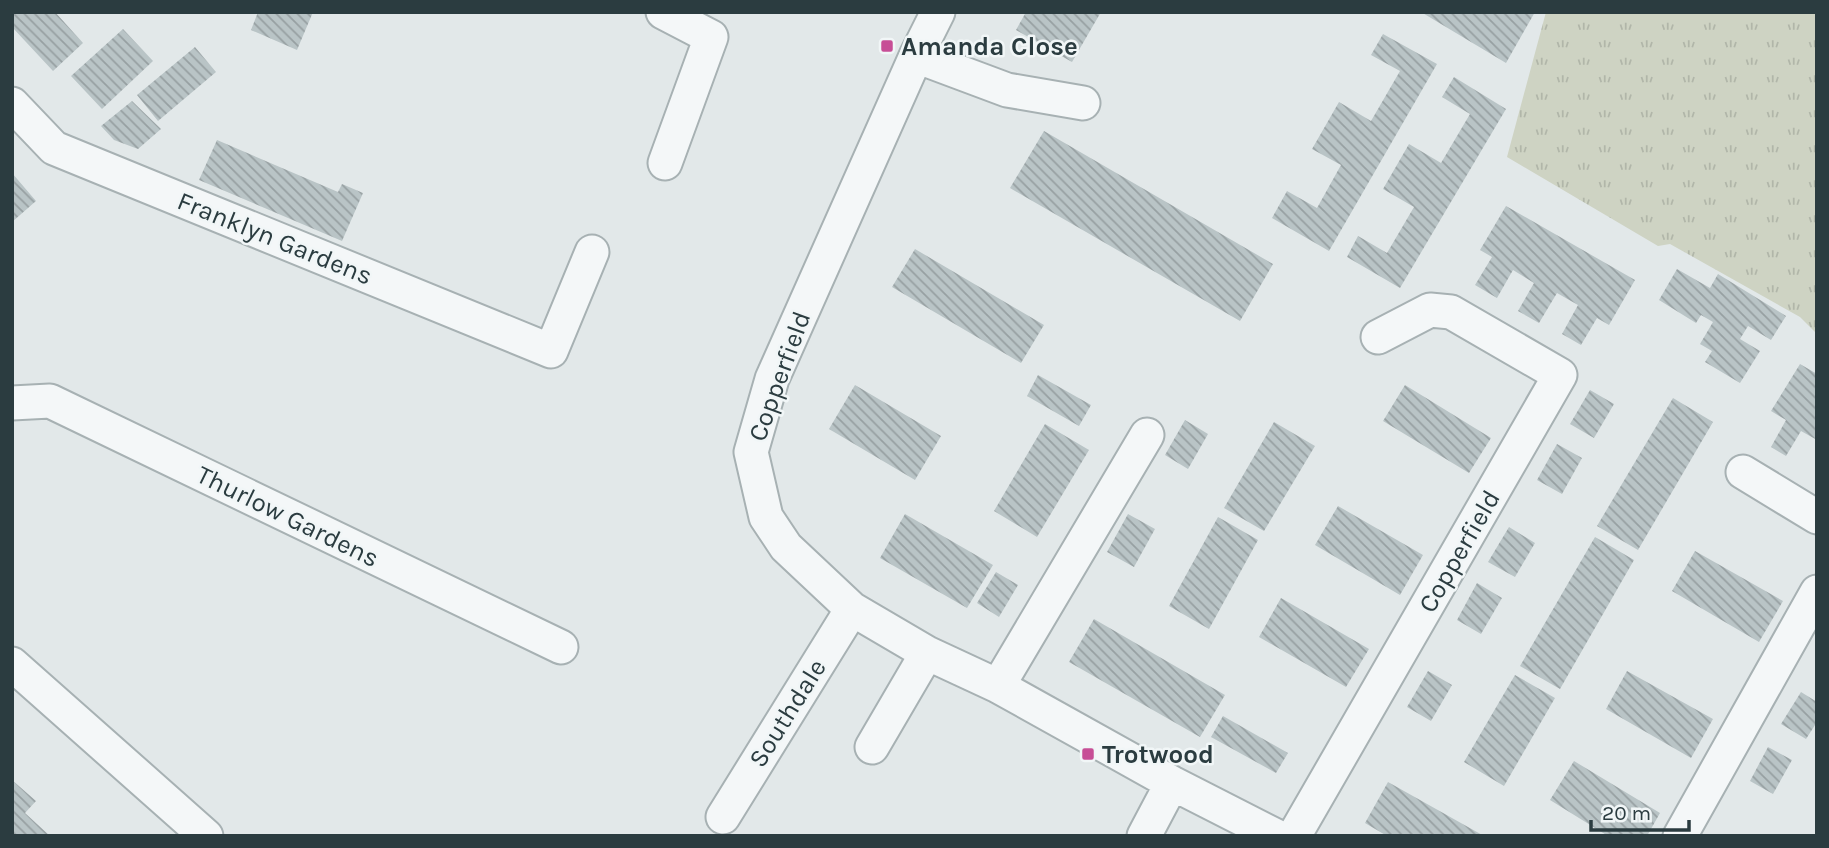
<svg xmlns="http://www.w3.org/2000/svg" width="1829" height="848" font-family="Karla,sans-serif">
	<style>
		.grass { fill: url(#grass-tufts) }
		.building { fill: url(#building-back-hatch) }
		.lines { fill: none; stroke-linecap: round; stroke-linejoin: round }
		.minor-casing { stroke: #a7b1b3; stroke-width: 37 }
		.minor { stroke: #f4f7f8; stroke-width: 33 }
		.poi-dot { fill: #c74e96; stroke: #f1f6f7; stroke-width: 2.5 }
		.labels { text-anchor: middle; stroke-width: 5; stroke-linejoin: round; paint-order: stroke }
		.poi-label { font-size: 26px; font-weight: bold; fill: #2b3c40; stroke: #f1f6f7; text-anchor: start }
		.street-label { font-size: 26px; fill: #2b3c40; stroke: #f1f6f7 }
	</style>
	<defs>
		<pattern id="grass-tufts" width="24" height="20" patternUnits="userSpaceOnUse" patternTransform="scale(1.75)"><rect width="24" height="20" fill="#ced3c3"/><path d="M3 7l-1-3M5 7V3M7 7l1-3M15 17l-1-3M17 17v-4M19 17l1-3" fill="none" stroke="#b1b6a9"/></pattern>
		<pattern id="building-back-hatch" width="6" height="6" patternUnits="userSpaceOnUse" patternTransform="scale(1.75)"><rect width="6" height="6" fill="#b9c4c6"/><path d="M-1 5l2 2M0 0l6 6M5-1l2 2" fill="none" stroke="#97a0a2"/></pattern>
	</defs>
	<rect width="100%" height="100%" fill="#e2e8e9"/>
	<!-- grass -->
	<path class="grass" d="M 1546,12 L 1817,12 L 1817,334 L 1800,317 L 1670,244 L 1658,246 L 1507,157 Z"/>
	<!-- building -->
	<path class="building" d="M 12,12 L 55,12 L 83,43 L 53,71 L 12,27 Z
		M 258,12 L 313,12 L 297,50 L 251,30 Z
		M 1026,12 L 1101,12 L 1072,62 L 1016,30 Z
		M 1421,12 L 1535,12 L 1506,63 Z
		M 123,29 L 153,61 L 102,109 L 71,76 Z
		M 1383,34 L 1437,64 L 1329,251 L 1272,218 L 1287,191 L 1317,208 L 1341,165 L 1312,149 L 1339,102 L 1371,121 L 1400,71 L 1371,55 Z
		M 195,47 L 216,72 L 158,121 L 137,95 Z
		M 1454,77 L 1506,109 L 1400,288 L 1347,257 L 1358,236 L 1387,253 L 1414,207 L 1383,189 L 1409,144 L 1441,163 L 1470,114 L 1442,97 Z
		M 132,101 L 161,129 L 138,149 L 114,140 L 101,126 Z
		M 1044,131 L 1273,264 L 1240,321 L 1010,188 Z
		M 217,140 L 338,192 L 342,184 L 363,193 L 342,241 L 199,180 Z
		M 12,173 L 36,201 L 12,222 Z
		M 1506,206 L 1635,280 L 1609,325 L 1597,318 L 1581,345 L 1562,334 L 1578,305 L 1557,293 L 1539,323 L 1518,311 L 1534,283 L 1513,270 L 1497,298 L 1475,285 L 1492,257 L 1480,250 Z
		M 915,249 L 1044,325 L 1021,363 L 892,287 Z
		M 1677,269 L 1710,288 L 1718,274 L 1786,316 L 1771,340 L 1748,326 L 1740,339 L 1760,351 L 1740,383 L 1705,362 L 1712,351 L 1700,344 L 1713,322 L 1701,315 L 1696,323 L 1659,300 Z
		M 1800,364 L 1817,374 L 1817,440 L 1801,431 L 1786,456 L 1771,447 L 1786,420 L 1771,411 Z
		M 1038,375 L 1091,405 L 1079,426 L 1027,396 Z
		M 855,385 L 941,436 L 915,480 L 829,429 Z
		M 1405,385 L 1491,438 L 1469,473 L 1383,421 Z
		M 1590,390 L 1614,404 L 1594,438 L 1570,424 Z
		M 1673,398 L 1713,422 L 1638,550 L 1597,526 Z
		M 1185,420 L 1208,434 L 1188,469 L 1165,455 Z
		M 1274,422 L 1315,446 L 1264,531 L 1224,508 Z
		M 1045,424 L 1089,450 L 1037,537 L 994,511 Z
		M 1557,444 L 1582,458 L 1562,494 L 1537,480 Z
		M 1338,506 L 1423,555 L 1400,595 L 1315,545 Z
		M 905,514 L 993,565 L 967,608 L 880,558 Z
		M 1128,514 L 1155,529 L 1134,567 L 1107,552 Z
		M 1218,517 L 1258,540 L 1209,629 L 1169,606 Z
		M 1509,527 L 1535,543 L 1515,577 L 1488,562 Z
		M 1595,537 L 1634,560 L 1560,689 L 1520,666 Z
		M 1695,551 L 1783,601 L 1759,642 L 1672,591 Z
		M 996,572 L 1018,585 L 999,617 L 977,603 Z
		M 1477,583 L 1502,598 L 1481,634 L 1457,620 Z
		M 1281,598 L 1369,649 L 1346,687 L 1259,637 Z
		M 1094,619 L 1225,695 L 1200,737 L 1069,662 Z
		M 1428,671 L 1452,685 L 1431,721 L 1407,707 Z
		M 1627,671 L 1713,719 L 1691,758 L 1606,709 Z
		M 1515,675 L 1555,698 L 1504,786 L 1464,762 Z
		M 1801,692 L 1817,702 L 1817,722 L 1806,739 L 1781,724 Z
		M 1223,716 L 1288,753 L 1276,773 L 1211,737 Z
		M 1768,747 L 1792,760 L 1773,794 L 1750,781 Z
		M 1574,761 L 1660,813 L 1647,836 L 1608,836 L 1550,800 Z
		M 12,780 L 36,801 L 25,813 L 50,836 L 12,836 Z
		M 1388,782 L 1484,836 L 1387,836 L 1365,823 Z"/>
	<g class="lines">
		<!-- minor casing -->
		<g class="minor-casing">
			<path id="minor" d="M 663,12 L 711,37 L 665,163
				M 938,12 L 916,56 L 772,379 L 751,452 L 766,517 L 786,547 L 852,609 L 927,653 L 998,686 L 1172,783 L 1276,836
				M 916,56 L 1007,90 L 1083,103
				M 12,104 L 54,148 L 551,351 L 592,252
				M 12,403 L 50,401 L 561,647
				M 1743,472 L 1817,517
				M 12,664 L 206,836
				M 998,686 L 1147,435
				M 872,747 L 927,653
				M 723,817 L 852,609
				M 1144,836 L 1172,783
				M 1294,836 L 1560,375 L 1451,312 L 1430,310 L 1378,337
				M 1680,836 L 1817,592"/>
		</g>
		<!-- minor -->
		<use href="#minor" class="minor"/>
	</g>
	<!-- markers -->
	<g class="poi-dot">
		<rect x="880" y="39" width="14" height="14" rx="3.5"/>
		<rect x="1081" y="747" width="14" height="14" rx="3.5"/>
	</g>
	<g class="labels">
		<!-- poi labels -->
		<g class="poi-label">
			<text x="901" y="55">Amanda Close</text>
			<text x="1102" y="763">Trotwood</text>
		</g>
		<!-- street labels -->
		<g class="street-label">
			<text transform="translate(275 238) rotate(22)" y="9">Franklyn Gardens</text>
			<text transform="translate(779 376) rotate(-70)" y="9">Copperfield</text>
			<text transform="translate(288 516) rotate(26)" y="9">Thurlow Gardens</text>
			<text transform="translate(1459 551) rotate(-60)" y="9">Copperfield</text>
			<text transform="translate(787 713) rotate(-58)" y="9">Southdale</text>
		</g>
	</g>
	<!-- border -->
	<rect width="1829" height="848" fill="none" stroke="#2b3c40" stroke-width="28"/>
	<!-- scale -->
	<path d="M1591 820v10h98v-10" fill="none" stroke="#2b3c40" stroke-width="3.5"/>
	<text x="1602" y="820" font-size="21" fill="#2b3c40" stroke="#f1f6f7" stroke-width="5" paint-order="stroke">20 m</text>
</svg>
